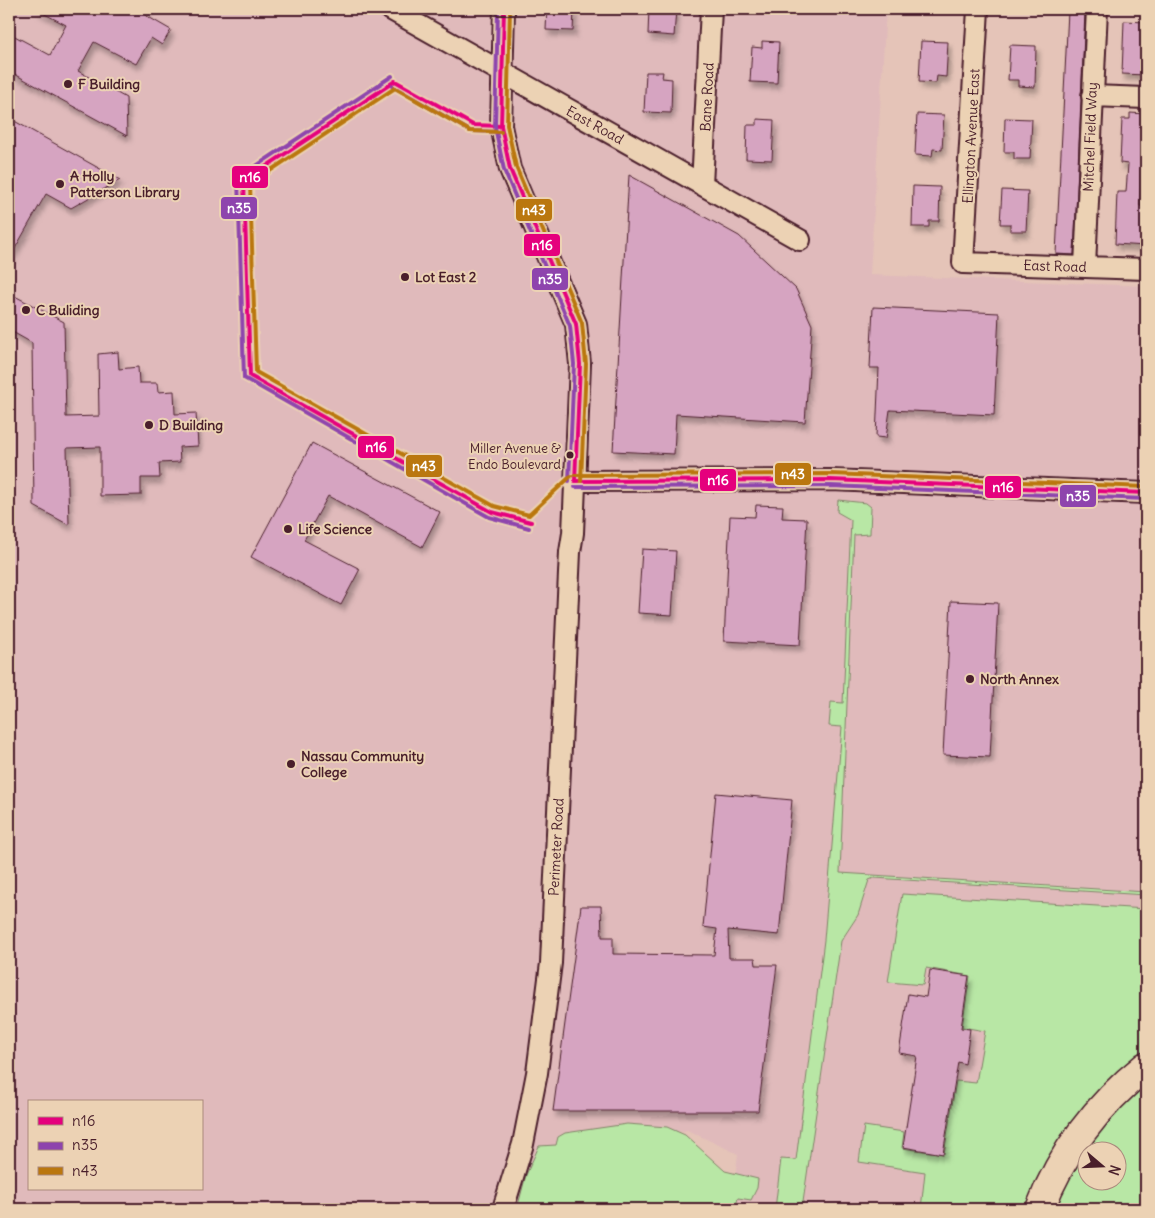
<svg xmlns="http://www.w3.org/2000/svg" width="1155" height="1218" font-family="Delius,sans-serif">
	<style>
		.built { fill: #e0babb; fill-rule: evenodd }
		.green { fill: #b8e7a5; stroke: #818368; fill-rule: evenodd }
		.building { fill: #d6a4c1; stroke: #4a1f2b; filter: url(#shadow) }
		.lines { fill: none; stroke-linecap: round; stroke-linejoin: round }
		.minor-casing { stroke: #4a1f2b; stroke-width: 24 }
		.highway-casing { stroke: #4a1f2b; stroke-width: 31 }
		.minor { stroke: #ecd2b4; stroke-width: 20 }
		.highway { stroke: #ecd2b4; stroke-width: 28 }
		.bus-1-casing { stroke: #ecd2b4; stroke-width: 8 }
		.bus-2-casing { stroke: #ecd2b4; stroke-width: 8 }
		.bus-3-casing { stroke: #ecd2b4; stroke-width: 8 }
		.bus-1 { stroke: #e5007d; stroke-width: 4 }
		.bus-2 { stroke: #8e44ad; stroke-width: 4 }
		.bus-3 { stroke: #ba770f; stroke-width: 4 }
		.poi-dot { fill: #4a1f2b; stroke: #ecd2b4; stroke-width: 2 }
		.labels { text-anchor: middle; stroke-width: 4; stroke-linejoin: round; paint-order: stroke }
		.bus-label { font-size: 13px; fill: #4a1f2b; stroke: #ecd2b4; text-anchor: end }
		.poi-label { font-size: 14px; font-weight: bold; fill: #4a1f2b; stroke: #ecd2b4; text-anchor: start }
		.street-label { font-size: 14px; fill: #4a1f2b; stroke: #ecd2b4 }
		.line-badge { stroke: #ecd2b4; stroke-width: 2 }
		.badge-label { font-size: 14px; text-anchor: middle; font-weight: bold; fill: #fff }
	</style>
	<defs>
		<filter id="shadow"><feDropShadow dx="3" dy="5.5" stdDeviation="2.5" flood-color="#0004"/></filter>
	</defs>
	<rect width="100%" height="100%" fill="#e5c4b8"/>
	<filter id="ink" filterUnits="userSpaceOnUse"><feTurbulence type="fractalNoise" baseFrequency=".02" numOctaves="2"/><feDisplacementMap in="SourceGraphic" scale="10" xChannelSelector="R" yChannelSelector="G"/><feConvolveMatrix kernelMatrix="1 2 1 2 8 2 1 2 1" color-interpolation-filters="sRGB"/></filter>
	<g filter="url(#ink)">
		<!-- built -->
		<path class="built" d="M 9,9 L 886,9 L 870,275 L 1146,286 L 1146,1011 L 993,1209 L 731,1209 L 738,1154 L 687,1130 L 540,1159 L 525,1209 L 9,1209 ZM 29,1102 L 201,1102 L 201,1189 L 29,1189 Z"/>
		<!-- green -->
		<path class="green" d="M 838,500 L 866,503 L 871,507 L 870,534 L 854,535 L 840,873 L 1146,892 L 1146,895 L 874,878 L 869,880 L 858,915 L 841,941 L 802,1209 L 775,1209 L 781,1159 L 796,1160 L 824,940 L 842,727 L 829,726 L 831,702 L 843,703 L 851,520 L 837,512 Z
			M 902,894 L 1146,909 L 1146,1056 L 1051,1165 L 1045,1164 L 1029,1209 L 921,1209 L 925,1172 L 859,1162 L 864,1126 L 904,1132 L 902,1148 L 944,1154 L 956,1081 L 976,1083 L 985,1031 L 962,1027 L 970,976 L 926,968 L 923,985 L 888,982 Z
			M 1146,1080 L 1146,1209 L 1053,1209 L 1069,1173 L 1089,1141 ZM 1088,1150 L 1118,1150 L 1118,1180 L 1088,1180 Z
			M 627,1124 L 667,1127 L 685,1135 L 725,1171 L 758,1179 L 757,1188 L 751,1200 L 738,1198 L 735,1209 L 517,1209 L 526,1175 L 539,1146 L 556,1145 L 558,1137 L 565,1133 Z"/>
		<!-- building -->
		<path class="building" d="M 35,9 L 148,9 L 145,15 L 171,30 L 162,45 L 151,38 L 136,64 L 94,42 L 78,71 L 126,98 L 127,136 L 9,71 L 9,33 L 50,55 L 66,25 Z
			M 547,9 L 574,9 L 573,31 L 546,30 Z
			M 649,9 L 676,9 L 674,36 L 648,34 Z
			M 1068,11 L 1085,12 L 1074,255 L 1056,254 Z
			M 1124,21 L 1146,22 L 1146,75 L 1122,74 Z
			M 762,41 L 779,42 L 777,83 L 750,82 L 752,47 L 762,48 Z
			M 921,41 L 948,42 L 946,77 L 937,76 L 936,83 L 919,82 Z
			M 1010,45 L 1036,46 L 1035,87 L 1018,86 L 1018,80 L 1008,80 Z
			M 646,72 L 663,72 L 662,78 L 672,79 L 671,113 L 644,112 Z
			M 1130,113 L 1146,114 L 1146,170 L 1141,169 L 1140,206 L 1146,207 L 1146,246 L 1115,244 L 1117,192 L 1126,192 L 1128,164 L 1120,163 L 1122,119 L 1130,119 Z
			M 917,114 L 944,115 L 942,150 L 933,149 L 932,156 L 915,155 Z
			M 9,118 L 120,180 L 71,208 L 46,194 L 9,259 Z
			M 1005,118 L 1032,119 L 1030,159 L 1014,159 L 1014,152 L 1004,152 Z
			M 757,119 L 774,120 L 772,160 L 746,159 L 747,125 L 757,125 Z
			M 629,175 L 739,236 L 796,289 L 812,325 L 805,422 L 676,414 L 674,454 L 613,451 Z
			M 913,186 L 940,187 L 939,221 L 929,221 L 929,227 L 912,227 Z
			M 1002,190 L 1028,191 L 1026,231 L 1010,231 L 1010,224 L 1000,224 Z
			M 9,293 L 64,322 L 66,417 L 99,416 L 98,354 L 118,352 L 119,369 L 138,367 L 139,383 L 157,383 L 158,392 L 174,391 L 175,414 L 196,413 L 198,446 L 179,447 L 180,462 L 159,463 L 160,478 L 141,478 L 141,495 L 100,496 L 100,447 L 67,448 L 69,525 L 34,506 L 32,343 L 9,330 Z
			M 873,307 L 999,313 L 994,415 L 890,410 L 886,438 L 876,437 L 879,368 L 870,368 Z
			M 312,443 L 440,512 L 422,547 L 328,496 L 304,540 L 360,569 L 341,605 L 251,557 Z
			M 756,505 L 783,506 L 782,518 L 807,519 L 800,645 L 724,641 L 730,516 L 755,517 Z
			M 642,549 L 676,551 L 672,615 L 638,613 Z
			M 951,601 L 998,603 L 990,757 L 943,755 Z
			M 716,793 L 792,800 L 779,935 L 728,930 L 729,958 L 755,958 L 756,965 L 777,965 L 758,1111 L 553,1111 L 581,906 L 601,906 L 602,937 L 613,937 L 613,954 L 714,955 L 717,929 L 703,927 Z
			M 930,970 L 969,976 L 961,1028 L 970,1029 L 965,1064 L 958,1062 L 943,1154 L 903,1147 L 917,1056 L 899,1053 L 908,994 L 926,997 Z"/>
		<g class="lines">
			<!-- minor casing -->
			<g class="minor-casing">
				<path id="minor" d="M 390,9 L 800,240
					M 978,9 L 963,263 L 1146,269
					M 1092,96 L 1146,98
					M 702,185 L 711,9
					M 1085,266 L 1097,9
					M 575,481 L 831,480 L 1146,493
					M 503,1209 L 523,1144 L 537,1073 L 551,963 L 570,552 L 573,533 L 580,364 L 576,324 L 510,169 L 501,126 L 504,9"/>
			</g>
			<!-- highway casing -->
			<g class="highway-casing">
				<path id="highway" d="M 1040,1209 C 1062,1151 1097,1105 1146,1066"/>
			</g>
			<!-- minor -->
			<use href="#minor" class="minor"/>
			<!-- highway -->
			<use href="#highway" class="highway"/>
			<!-- bus-1 casing -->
			<g class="bus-1-casing">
				<path id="bus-1" d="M 504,9 L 501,126 L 510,169 L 576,324 L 580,364 L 575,481
					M 395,81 L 244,181 L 250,376 L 492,512 L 531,522
					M 395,81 L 473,125 L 501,126
					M 575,481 L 831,480 L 1146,493"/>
			</g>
			<!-- bus-2 casing -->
			<g class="bus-2-casing">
				<path id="bus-2" d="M 498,9 L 495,127 L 504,170 L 570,326 L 574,364 L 569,481
					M 392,76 L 238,178 L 244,378 L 489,517 L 529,528
					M 392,86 L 470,131 L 501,132
					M 575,487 L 831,486 L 1146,499"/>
			</g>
			<!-- bus-3 casing -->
			<g class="bus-3-casing">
				<path id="bus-3" d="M 510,9 L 507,125 L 516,167 L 582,323 L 586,364 L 581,481
					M 501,132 L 470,131 L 395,88 L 250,184 L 256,372 L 494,506 L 529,515 L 571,476
					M 575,475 L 831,474 L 1146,487"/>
			</g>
			<!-- bus-1 -->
			<use href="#bus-1" class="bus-1"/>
			<!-- bus-2 -->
			<use href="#bus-2" class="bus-2"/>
			<!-- bus-3 -->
			<use href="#bus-3" class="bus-3"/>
		</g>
	</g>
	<!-- markers -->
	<g class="poi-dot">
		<circle cx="68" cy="84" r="5"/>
		<circle cx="60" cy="184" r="5"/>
		<circle cx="405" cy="277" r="5"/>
		<circle cx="26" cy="310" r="5"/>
		<circle cx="149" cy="425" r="5"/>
		<circle cx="570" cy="455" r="4.5"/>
		<circle cx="288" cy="529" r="5"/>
		<circle cx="970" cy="679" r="5"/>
		<circle cx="291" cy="764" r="5"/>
	</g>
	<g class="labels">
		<!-- bus labels -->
		<g class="bus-label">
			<text x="561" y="453">Miller Avenue &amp;<tspan x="561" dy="16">Endo Boulevard</tspan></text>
		</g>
		<!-- poi labels -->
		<g class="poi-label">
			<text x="78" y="89">F Building</text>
			<text x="70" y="181">A Holly<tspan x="70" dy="16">Patterson Library</tspan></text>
			<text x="415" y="282">Lot East 2</text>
			<text x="36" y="315">C Buliding</text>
			<text x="159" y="430">D Building</text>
			<text x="298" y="534">Life Science</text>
			<text x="980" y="684">North Annex</text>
			<text x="301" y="761">Nassau Community<tspan x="301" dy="16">College</tspan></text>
		</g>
		<!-- street labels -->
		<g class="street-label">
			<text transform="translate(707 97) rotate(-87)" y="5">Bane Road</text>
			<text transform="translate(595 125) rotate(29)" y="5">East Road</text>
			<text transform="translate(971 136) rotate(-87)" y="5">Ellington Avenue East</text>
			<text transform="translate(1090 137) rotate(-88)" y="5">Mitchel Field Way</text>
			<text transform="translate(1055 266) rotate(2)" y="5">East Road</text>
			<text transform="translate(556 847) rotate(-87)" y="5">Perimeter Road</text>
		</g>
	</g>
	<g class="line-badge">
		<rect x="231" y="165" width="38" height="24" rx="5" fill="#e5007d"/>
		<rect x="220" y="196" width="38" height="24" rx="5" fill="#8e44ad"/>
		<rect x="515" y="198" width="38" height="24" rx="5" fill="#ba770f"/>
		<rect x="523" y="233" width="38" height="24" rx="5" fill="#e5007d"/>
		<rect x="531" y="267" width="38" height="24" rx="5" fill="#8e44ad"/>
		<rect x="357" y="435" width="38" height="24" rx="5" fill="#e5007d"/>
		<rect x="405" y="454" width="38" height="24" rx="5" fill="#ba770f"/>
		<rect x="774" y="462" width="38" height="24" rx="5" fill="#ba770f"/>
		<rect x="699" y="468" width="38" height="24" rx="5" fill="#e5007d"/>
		<rect x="984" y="475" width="38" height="24" rx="5" fill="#e5007d"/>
		<rect x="1059" y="484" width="38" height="24" rx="5" fill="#8e44ad"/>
	</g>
	<g class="badge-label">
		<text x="250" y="182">n16</text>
		<text x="239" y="213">n35</text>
		<text x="534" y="215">n43</text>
		<text x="542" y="250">n16</text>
		<text x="550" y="284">n35</text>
		<text x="376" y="452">n16</text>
		<text x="424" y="471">n43</text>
		<text x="793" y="479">n43</text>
		<text x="718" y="485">n16</text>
		<text x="1003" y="492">n16</text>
		<text x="1078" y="501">n35</text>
	</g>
	<!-- margin -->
	<rect width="1155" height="1218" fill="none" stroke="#ecd2b4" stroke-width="30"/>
	<rect x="15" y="15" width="1125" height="1188" fill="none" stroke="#4a1f2b" stroke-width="2" filter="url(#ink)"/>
	<!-- legend -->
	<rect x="28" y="1100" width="175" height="90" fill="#ecd2b4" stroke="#ab8a7d"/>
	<rect x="38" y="1117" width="25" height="8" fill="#e5007d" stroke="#ab8a7d"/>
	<text x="72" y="1126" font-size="15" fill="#4a1f2b">n16</text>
	<rect x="38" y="1142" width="25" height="8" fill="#8e44ad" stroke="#ab8a7d"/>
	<text x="72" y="1150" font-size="15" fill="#4a1f2b">n35</text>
	<rect x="38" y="1167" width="25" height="8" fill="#ba770f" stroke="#ab8a7d"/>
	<text x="72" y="1176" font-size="15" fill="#4a1f2b">n43</text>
	<!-- north arrow -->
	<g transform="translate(1102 1166) rotate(109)"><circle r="24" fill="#ecd2b4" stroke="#ab8a7d"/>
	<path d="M0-4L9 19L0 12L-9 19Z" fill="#4a1f2b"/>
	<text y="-8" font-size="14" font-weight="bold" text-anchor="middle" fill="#4a1f2b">N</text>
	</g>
</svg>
